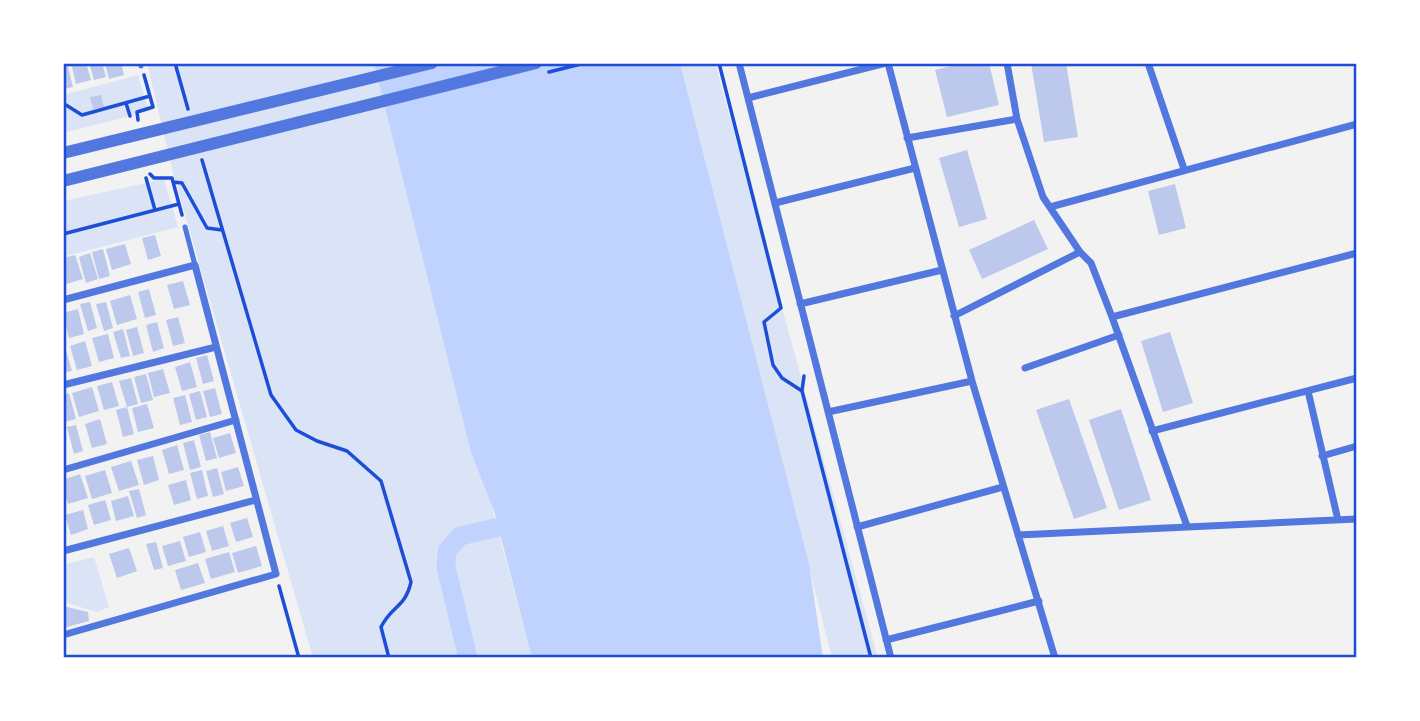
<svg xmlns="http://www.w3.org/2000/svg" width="1420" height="721" font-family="Rubik,sans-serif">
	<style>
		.green { fill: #dbe4f7 }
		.water { fill: #bfd3fe }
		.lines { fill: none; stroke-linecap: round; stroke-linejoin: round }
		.canal { stroke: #bfd3fe; stroke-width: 19 }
		.building { fill: #bdc9ec }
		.path { stroke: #1d4ed8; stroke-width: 3.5 }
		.service { stroke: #5277de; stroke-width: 5 }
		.minor { stroke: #5277de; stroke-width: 7 }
		.tertiary { stroke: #5277de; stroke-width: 12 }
		.neatline { fill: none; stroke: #1d4ed8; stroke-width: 2.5 }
	</style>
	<rect width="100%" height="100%" fill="#f2f2f2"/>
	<!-- green -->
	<path class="green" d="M 147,63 L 374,63 L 532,658 L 313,658 L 173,173 Z
		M 680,63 L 715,63 L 878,658 L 832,658 Z
		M 138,75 L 149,111 L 63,133 L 63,95 Z
		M 164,179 L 178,227 L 63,257 L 63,201 Z
		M 94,557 L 109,607 L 97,612 L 63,602 L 63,565 Z"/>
	<!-- water -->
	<path class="water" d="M 374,63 L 680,63 L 809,564 L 823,658 L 532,658 L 495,514 L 471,452 Z"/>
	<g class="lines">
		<!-- canal -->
		<path class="canal" d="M 468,658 L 446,567 L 447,551 L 460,536 L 521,522"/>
	</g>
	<!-- building -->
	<path class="building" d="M 63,63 L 67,63 L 73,87 L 63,89 Z
		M 71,63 L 86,63 L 91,80 L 76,84 Z
		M 89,63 L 102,63 L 106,77 L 94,80 Z
		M 105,63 L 121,63 L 124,75 L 109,79 Z
		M 964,63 L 989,63 L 999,105 L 947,117 L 935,70 Z
		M 1031,63 L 1066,63 L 1078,137 L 1044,142 Z
		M 101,95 L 104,107 L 93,109 L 90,97 Z
		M 967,150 L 987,219 L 959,227 L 939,158 Z
		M 1175,184 L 1186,228 L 1159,235 L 1148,191 Z
		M 1034,220 L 1048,249 L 982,279 L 969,250 Z
		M 155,235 L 161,256 L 148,260 L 142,238 Z
		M 125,244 L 131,264 L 112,270 L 106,249 Z
		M 103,249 L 110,276 L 99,279 L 92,252 Z
		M 90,253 L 98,279 L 86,283 L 79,257 Z
		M 75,255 L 83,279 L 63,285 L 63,258 Z
		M 183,281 L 190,305 L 174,309 L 167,285 Z
		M 149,289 L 156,315 L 145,318 L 138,292 Z
		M 130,295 L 137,319 L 117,325 L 110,301 Z
		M 90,302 L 97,328 L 88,331 L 80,304 Z
		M 106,302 L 113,328 L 104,331 L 96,304 Z
		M 78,309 L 84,334 L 69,338 L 63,313 Z
		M 178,317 L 185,343 L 173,346 L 166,320 Z
		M 157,322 L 164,348 L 153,352 L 146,325 Z
		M 137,327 L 144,353 L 133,356 L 126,330 Z
		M 123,329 L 130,356 L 121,358 L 113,332 Z
		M 1170,332 L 1193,403 L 1163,412 L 1141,341 Z
		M 108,334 L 114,358 L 99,362 L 92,338 Z
		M 85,341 L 92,366 L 77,370 L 70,346 Z
		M 65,347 L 72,371 L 63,373 L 63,348 Z
		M 207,355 L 214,381 L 203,384 L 196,358 Z
		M 190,362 L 197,387 L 182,391 L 175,367 Z
		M 163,369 L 170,393 L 154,397 L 148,373 Z
		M 146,374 L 153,400 L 141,403 L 134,377 Z
		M 131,378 L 138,404 L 127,407 L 119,381 Z
		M 112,382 L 119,406 L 104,410 L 97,386 Z
		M 92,387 L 99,411 L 79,417 L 72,393 Z
		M 215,388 L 222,414 L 210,417 L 203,391 Z
		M 200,391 L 207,417 L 196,420 L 189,394 Z
		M 69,393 L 76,419 L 65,422 L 63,395 Z
		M 185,395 L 192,422 L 180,425 L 173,398 Z
		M 1069,399 L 1107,508 L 1074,519 L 1036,410 Z
		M 147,404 L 154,428 L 138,432 L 132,408 Z
		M 127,407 L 134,434 L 123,437 L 116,410 Z
		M 1121,409 L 1151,500 L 1119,510 L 1089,420 Z
		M 100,419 L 107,444 L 92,448 L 85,424 Z
		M 76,425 L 83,451 L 74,454 L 67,427 Z
		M 210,432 L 217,458 L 206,461 L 199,435 Z
		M 230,433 L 236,453 L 219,458 L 213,438 Z
		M 194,440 L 201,467 L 190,470 L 183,443 Z
		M 177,445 L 184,470 L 169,474 L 162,450 Z
		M 153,456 L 159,480 L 144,485 L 137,460 Z
		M 131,461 L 139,485 L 119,491 L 111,467 Z
		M 238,467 L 244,486 L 226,491 L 221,472 Z
		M 217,468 L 224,494 L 213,497 L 206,471 Z
		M 105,470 L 112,493 L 92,499 L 85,476 Z
		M 202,470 L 208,496 L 197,499 L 190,473 Z
		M 80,474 L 88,498 L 68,504 L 63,489 L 63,480 Z
		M 186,480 L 191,500 L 174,505 L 168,485 Z
		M 139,489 L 146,515 L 137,518 L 129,491 Z
		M 128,496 L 134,516 L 116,521 L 111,501 Z
		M 105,500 L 111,520 L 94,525 L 88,505 Z
		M 83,510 L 88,529 L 71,535 L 65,515 Z
		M 247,518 L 253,537 L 236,542 L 230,523 Z
		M 223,526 L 229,546 L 212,551 L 206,531 Z
		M 200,532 L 206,552 L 189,557 L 183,537 Z
		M 180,541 L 186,561 L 168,566 L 162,546 Z
		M 156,542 L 163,568 L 154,570 L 146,544 Z
		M 256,546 L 262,566 L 238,573 L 232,553 Z
		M 129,548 L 137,571 L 117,578 L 109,554 Z
		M 229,552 L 235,572 L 211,579 L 205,559 Z
		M 198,563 L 205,583 L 181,590 L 175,570 Z
		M 63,606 L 88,612 L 89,621 L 63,628 Z"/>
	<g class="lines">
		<!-- path -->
		<path class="path" d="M 175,63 L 188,109
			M 719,63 L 781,308 L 764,322 L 773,365 L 782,378 L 802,391 L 871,658
			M 549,72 L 585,63
			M 126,103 L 130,116
			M 63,106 L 66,105 L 82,115 L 150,96
			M 138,120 L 137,112 L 153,107 L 144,75
			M 202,160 L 271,395 L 296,430 L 317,441 L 347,451 L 381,481 L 411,582 C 405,608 392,605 381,627 L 389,658
			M 150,174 L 154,178 L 172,178 L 182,215
			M 146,178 L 155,210
			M 173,182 L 182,183 L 207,228 L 222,230
			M 63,234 L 179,204
			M 802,391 L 804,376
			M 279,586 L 299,658"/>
		<!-- service -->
		<path class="service" d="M 141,63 L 141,66
			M 185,227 L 195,265"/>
		<!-- minor -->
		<path class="minor" d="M 739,63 L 891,658
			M 888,63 L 972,381 L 1055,658
			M 1007,63 L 1017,119 L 1043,197 L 1080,252 L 1091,263 L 1112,317 L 1357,253
			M 1148,63 L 1184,169
			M 748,98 L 886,63
			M 907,138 L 1017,119
			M 775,203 L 915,168
			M 1050,207 L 1357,124
			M 63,300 L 195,265 L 276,574 L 63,635
			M 800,304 L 942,270
			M 954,316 L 1080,252
			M 1112,317 L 1187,526
			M 1025,368 L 1119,335
			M 63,385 L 216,347
			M 1308,391 L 1338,520
			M 828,412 L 972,381
			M 1152,431 L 1357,378
			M 1322,456 L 1357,446
			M 63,470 L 236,420
			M 857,527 L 1003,487
			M 1018,535 L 1357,519
			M 63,551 L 256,500
			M 886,640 L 1039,601"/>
		<!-- tertiary -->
		<path class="tertiary" d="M 63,153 L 432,63
			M 63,181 L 536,63"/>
	</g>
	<!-- border -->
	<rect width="1420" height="721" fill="none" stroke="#ffffff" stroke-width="130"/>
	<rect x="65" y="65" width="1290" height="591" class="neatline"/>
</svg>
